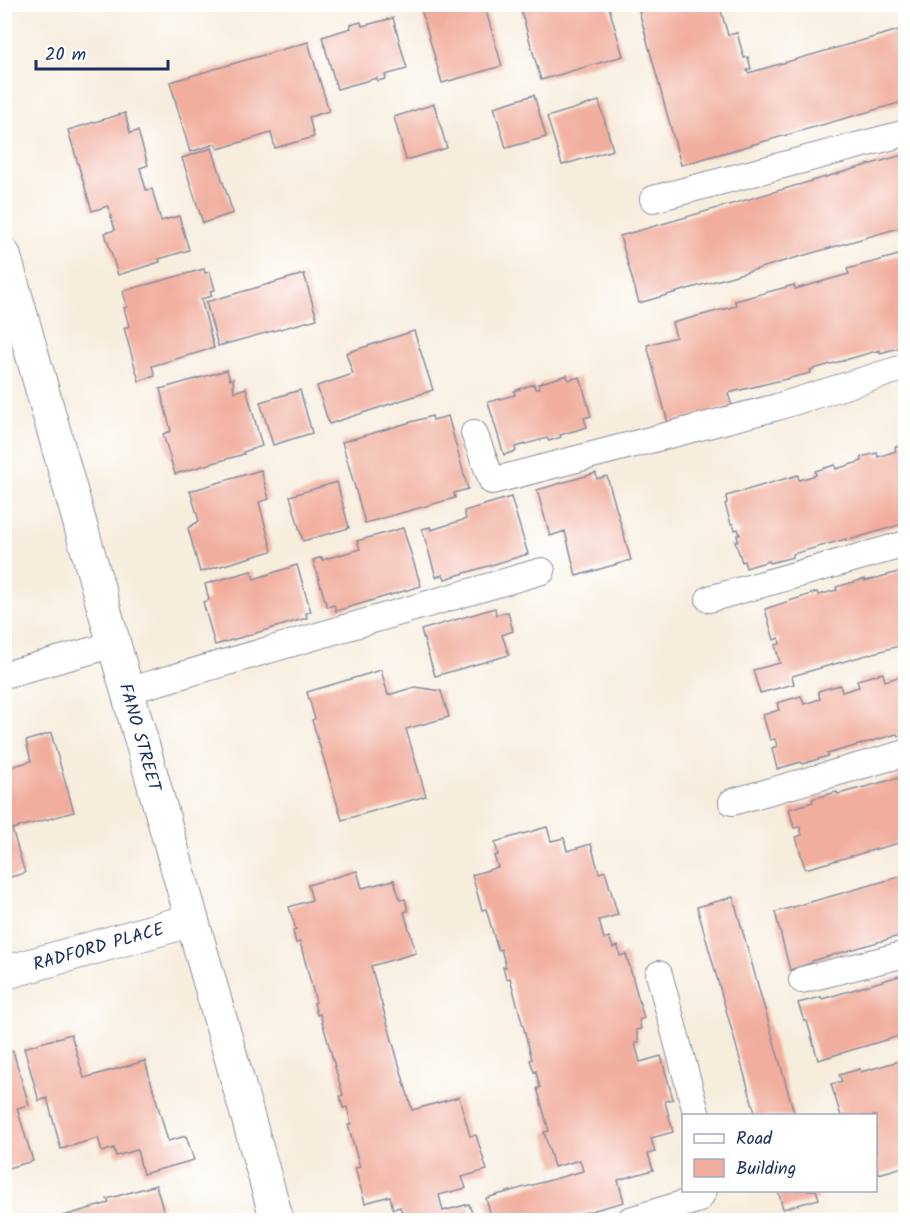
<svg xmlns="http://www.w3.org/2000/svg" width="910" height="1225" font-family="Kalam,sans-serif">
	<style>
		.building { fill: #f1ad9d }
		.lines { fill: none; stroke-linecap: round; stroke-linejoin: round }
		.lane-casing { stroke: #898e9e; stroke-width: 28 }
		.street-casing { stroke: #898e9e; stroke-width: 35 }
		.lane { stroke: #fff; stroke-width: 26 }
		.street { stroke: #fff; stroke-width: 33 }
		.labels { text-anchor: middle; stroke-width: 5; stroke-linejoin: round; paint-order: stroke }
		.street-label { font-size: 18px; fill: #1b2f5e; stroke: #fff }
	</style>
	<rect width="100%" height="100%" fill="#fff"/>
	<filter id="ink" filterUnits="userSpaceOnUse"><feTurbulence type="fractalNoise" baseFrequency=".0167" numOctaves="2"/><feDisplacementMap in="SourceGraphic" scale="12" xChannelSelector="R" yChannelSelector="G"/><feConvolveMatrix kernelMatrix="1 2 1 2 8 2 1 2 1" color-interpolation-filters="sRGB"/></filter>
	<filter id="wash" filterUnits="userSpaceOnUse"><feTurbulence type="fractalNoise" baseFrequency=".008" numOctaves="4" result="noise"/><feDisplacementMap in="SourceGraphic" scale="24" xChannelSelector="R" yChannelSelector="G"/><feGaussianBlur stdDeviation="1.35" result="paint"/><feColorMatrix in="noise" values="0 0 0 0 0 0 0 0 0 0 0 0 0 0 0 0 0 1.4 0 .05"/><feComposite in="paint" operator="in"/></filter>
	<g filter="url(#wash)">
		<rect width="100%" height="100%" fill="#f7eddd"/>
		<g id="blocks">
			<!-- building -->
			<path class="building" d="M 436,4 L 484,4 L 502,66 L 442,83 L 421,9 Z
				M 519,4 L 608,4 L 623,56 L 541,80 Z
				M 637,4 L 719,4 L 728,35 L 737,33 L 744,58 L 748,57 L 751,69 L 747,70 L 748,73 L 906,28 L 906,101 L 681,165 Z
				M 393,18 L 407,69 L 385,75 L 386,79 L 377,81 L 377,78 L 337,89 L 322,37 L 351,28 L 350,25 L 361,22 L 362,26 Z
				M 308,42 L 329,111 L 309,117 L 314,137 L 275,148 L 271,133 L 218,149 L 216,144 L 190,152 L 170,82 Z
				M 534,95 L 546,137 L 506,148 L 494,107 Z
				M 599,101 L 613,150 L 562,165 L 547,117 Z
				M 434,104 L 447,148 L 406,160 L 394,117 Z
				M 125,113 L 130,133 L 138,131 L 148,165 L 140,168 L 146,190 L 152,189 L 161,221 L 179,216 L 189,250 L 159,259 L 160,262 L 118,275 L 105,233 L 115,230 L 108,206 L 92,211 L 68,130 Z
				M 212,148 L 233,213 L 203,223 L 182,158 Z
				M 906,154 L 906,226 L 639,303 L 620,236 Z
				M 906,253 L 906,346 L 880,353 L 880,350 L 810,370 L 811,373 L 728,393 L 732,406 L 668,423 L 647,345 L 676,337 L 672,323 L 736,306 L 735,301 L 794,285 L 795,289 L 849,274 L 847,269 Z
				M 204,269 L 205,273 L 210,272 L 215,290 L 210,291 L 212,296 L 201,299 L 214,348 L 152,366 L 155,376 L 139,381 L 124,328 L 129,326 L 124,308 L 127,307 L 123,291 Z
				M 304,274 L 317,319 L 218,346 L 206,302 Z
				M 414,331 L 433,390 L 329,424 L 317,386 L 353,374 L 346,353 Z
				M 227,370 L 230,380 L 233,379 L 234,392 L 246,388 L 262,446 L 243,452 L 244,454 L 175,474 L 163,434 L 171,431 L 160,389 Z
				M 567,375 L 568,380 L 580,377 L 591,416 L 584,418 L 587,427 L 560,435 L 561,437 L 549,441 L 547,438 L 515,447 L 516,451 L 504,455 L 488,402 L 515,395 L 514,391 L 534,384 L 535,389 L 540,388 L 538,384 Z
				M 300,390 L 312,433 L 273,445 L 260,402 Z
				M 432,416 L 433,420 L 448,416 L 468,489 L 454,493 L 455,498 L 365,523 L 342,442 Z
				M 906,444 L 906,523 L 846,541 L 846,539 L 793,554 L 793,557 L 770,563 L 769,561 L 746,568 L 744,561 L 742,562 L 735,541 L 738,541 L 737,535 L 740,535 L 738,529 L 735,530 L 733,524 L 731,524 L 725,504 L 727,503 L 726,496 L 798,475 L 799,480 L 816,475 L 815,471 L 835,465 L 836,469 L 862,461 L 861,457 L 877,453 L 878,457 L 896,451 L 895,447 Z
				M 261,470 L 269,499 L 259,502 L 272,551 L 200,572 L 188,528 L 199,521 L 190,491 Z
				M 596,473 L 597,479 L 607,476 L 631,560 L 576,576 L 565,531 L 550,536 L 537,490 Z
				M 337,482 L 349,528 L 303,541 L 290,496 Z
				M 511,497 L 528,554 L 445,579 L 443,575 L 436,577 L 422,529 L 430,527 L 431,530 L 466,519 L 464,511 Z
				M 403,528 L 421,586 L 336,611 L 334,605 L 327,607 L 313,560 L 322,557 L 322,560 L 360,549 L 357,541 Z
				M 297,565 L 311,612 L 306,613 L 307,618 L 215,645 L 203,602 L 209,600 L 205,584 L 251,571 L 254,579 Z
				M 906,570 L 906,644 L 792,676 L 794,684 L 760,693 L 753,670 L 780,663 L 775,645 L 780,644 L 779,638 L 774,640 L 765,609 L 817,592 L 818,595 L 837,590 L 836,587 L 865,579 L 865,581 Z
				M 495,608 L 496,615 L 508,612 L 513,631 L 502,635 L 509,655 L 435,676 L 421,630 Z
				M 906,666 L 906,734 L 898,736 L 897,734 L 827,754 L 828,756 L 802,764 L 801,762 L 777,769 L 772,748 L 777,746 L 775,739 L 770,740 L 763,715 L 779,710 L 777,703 L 801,696 L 804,704 L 820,699 L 818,691 L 840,685 L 842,692 L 859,687 L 857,680 L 883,673 L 885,681 L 905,675 L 903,667 Z
				M 381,670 L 388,695 L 415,687 L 441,691 L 449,717 L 406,729 L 426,796 L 342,820 L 312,720 L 315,719 L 307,692 Z
				M 51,733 L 74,812 L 12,829 L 25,873 L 4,879 L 4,769 L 31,761 L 26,741 Z
				M 906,776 L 906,841 L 805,869 L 796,837 L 802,835 L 800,827 L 794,828 L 789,809 L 813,802 L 812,799 L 837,792 L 838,794 Z
				M 547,827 L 551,841 L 564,838 L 567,851 L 591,844 L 599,873 L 605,871 L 618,915 L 599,920 L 604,939 L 609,937 L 613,948 L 618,946 L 620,956 L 626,954 L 644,1018 L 639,1020 L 641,1029 L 636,1030 L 639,1042 L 635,1043 L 640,1062 L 661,1056 L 673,1099 L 665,1101 L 673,1132 L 651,1138 L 655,1152 L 648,1154 L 653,1170 L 618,1180 L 624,1202 L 558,1220 L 492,1220 L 486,1198 L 583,1171 L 580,1160 L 554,1167 L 544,1132 L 549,1131 L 537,1088 L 540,1088 L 536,1071 L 534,1072 L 530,1060 L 532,1059 L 510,978 L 506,979 L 503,967 L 506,967 L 501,949 L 498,950 L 486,909 L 482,910 L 472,875 L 498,867 L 494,856 L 498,855 L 495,842 Z
				M 357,871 L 362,888 L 394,880 L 400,900 L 405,899 L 408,911 L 404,912 L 416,953 L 371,966 L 412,1110 L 459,1097 L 470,1136 L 476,1135 L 487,1170 L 462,1177 L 466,1188 L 439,1195 L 443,1211 L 469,1204 L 474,1220 L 404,1220 L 400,1207 L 393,1209 L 390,1196 L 365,1203 L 355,1168 L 360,1167 L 348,1125 L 351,1124 L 347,1107 L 343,1108 L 340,1096 L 343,1095 L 320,1014 L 317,1015 L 314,1003 L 316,1002 L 300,942 L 296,943 L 293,931 L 296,930 L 289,907 L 312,900 L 308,885 Z
				M 906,875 L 906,934 L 812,961 L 812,963 L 790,970 L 775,912 Z
				M 733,897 L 795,1116 L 756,1116 L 697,907 Z
				M 906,974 L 906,1034 L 818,1060 L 807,1021 L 804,1021 L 798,1003 L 821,997 L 822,999 Z
				M 71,1034 L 84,1078 L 145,1061 L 168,1141 L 186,1136 L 194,1160 L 143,1174 L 137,1150 L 116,1156 L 114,1148 L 102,1152 L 98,1138 L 61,1149 L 47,1098 L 39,1101 L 24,1048 Z
				M 13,1051 L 29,1105 L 17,1108 L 33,1161 L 4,1169 L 4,1054 Z
				M 906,1059 L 906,1166 L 879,1174 L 877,1169 L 876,1170 L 876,1116 L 841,1116 L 831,1084 L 842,1081 L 839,1075 L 860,1069 L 861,1072 Z
				M 156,1185 L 166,1220 L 49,1220 L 109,1203 L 107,1199 Z
				M 778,1190 L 816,1190 L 819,1199 L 783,1209 Z"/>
		</g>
	</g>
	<g filter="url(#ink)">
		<use href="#blocks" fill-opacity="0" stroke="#898e9e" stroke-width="1.5"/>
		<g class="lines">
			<!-- lane casing -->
			<g class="lane-casing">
				<path id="lane" d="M 653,199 L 906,133
					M 474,433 L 492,481 L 777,407 L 906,367
					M 709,599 L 906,544
					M 4,675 L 115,644
					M 127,691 L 542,571
					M 732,802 L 906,753
					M 659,974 L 697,1116
					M 802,980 L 906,954
					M 630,1220 L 699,1199 L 704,1190"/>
			</g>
			<!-- street casing -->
			<g class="street-casing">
				<g id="street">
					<path id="s1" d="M 4,255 L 277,1220"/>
					<path id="s2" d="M 4,973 L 192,920"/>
				</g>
			</g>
			<!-- lane -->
			<use href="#lane" class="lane"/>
			<!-- street -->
			<use href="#street" class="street"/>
		</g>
	</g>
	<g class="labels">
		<!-- street labels -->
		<g class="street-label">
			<text dy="6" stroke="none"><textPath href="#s1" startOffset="501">FANO STREET</textPath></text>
			<text dy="6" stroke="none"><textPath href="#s2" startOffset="98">RADFORD PLACE</textPath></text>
		</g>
	</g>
	<!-- margin -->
	<rect width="910" height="1225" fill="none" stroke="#fff" stroke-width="24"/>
	<!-- legend -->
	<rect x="682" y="1114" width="195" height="78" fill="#ffffff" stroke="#a4acbf" stroke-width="1.5"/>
	<rect x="694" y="1134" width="30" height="9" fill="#ffffff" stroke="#a4acbf" stroke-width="1.5"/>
	<text x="736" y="1144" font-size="18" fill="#1b2f5e">Road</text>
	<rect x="694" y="1159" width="30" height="18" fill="#f1ad9d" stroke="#a4acbf" stroke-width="1.5"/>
	<text x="736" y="1174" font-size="18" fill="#1b2f5e">Building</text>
	<!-- scale -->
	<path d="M36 60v9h132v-9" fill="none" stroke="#1b2f5e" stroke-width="3"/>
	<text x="45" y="60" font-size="18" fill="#1b2f5e" stroke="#ffffff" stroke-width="4.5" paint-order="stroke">20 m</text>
</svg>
